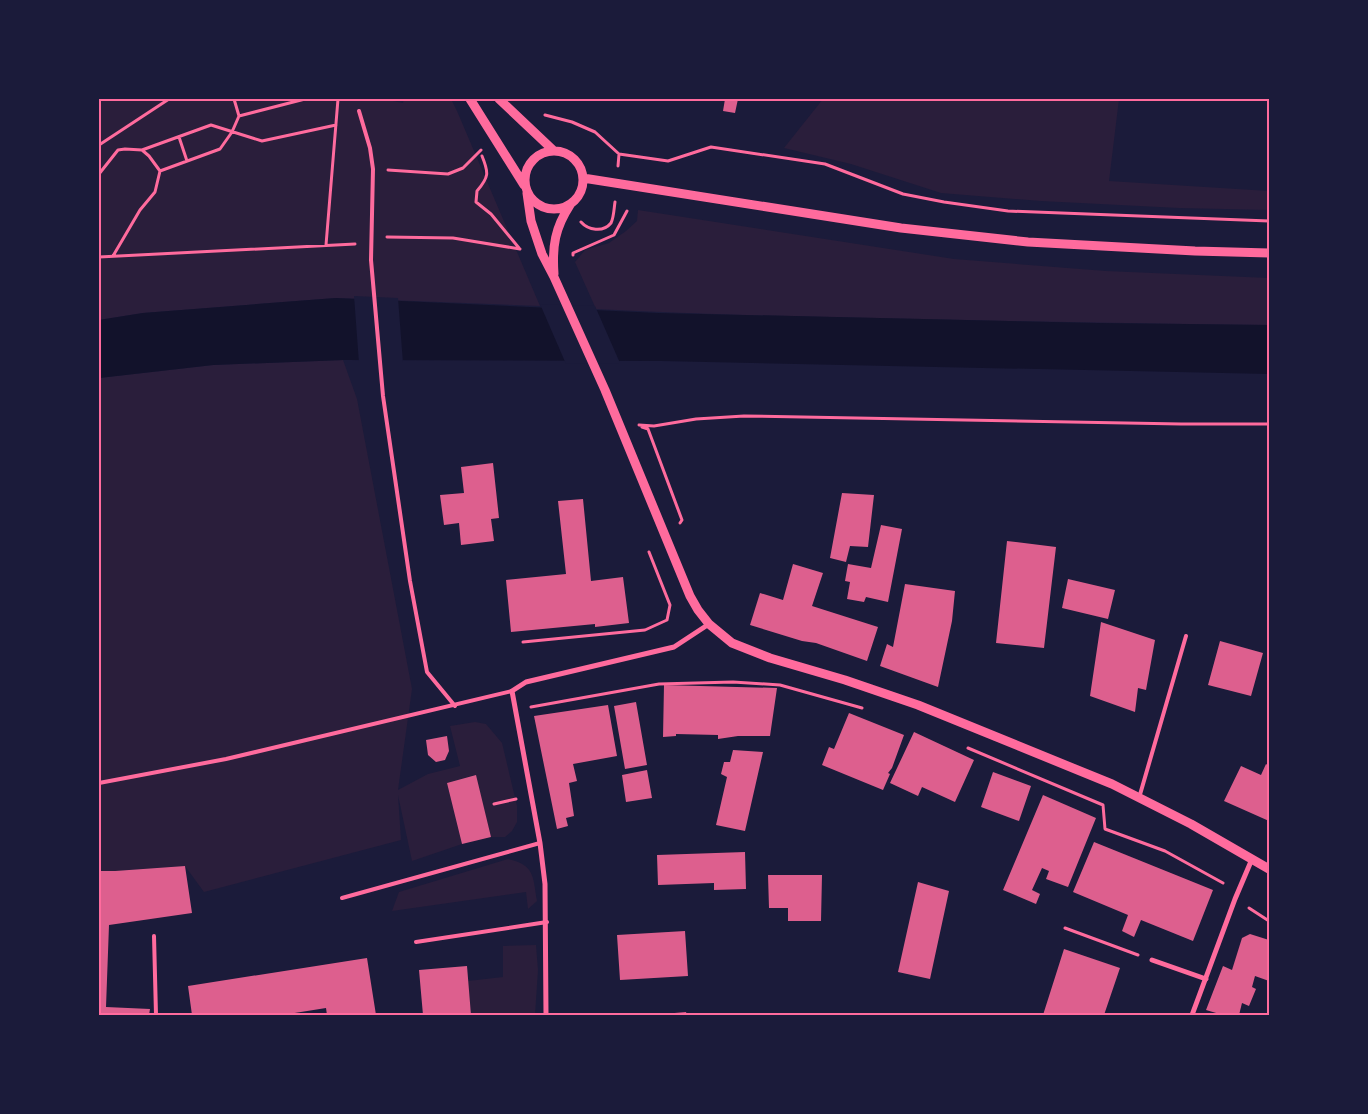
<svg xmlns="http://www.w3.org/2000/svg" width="1368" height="1114" font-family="Overpass,sans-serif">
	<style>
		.green { fill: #2a1e3b }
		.water { fill: #12122b }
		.pier { fill: #1b1b3a }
		.building { fill: #dd5f8e }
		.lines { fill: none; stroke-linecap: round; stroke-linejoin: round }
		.path { stroke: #ff6b9d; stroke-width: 3 }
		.service { stroke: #ff6b9d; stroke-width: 4 }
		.minor { stroke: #ff6b9d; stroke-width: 5 }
		.tertiary { stroke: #ff6b9d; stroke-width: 9 }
		.neatline { fill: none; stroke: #ff6b9d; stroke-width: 2 }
	</style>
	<rect width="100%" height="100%" fill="#1b1b3a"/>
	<!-- green -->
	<path class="green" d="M 99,99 L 383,99 L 403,103 L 404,99 L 451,99 L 457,111 L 540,306 L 336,298 L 143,313 L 99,320 Z
		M 823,99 L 1119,99 L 1109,181 L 1269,191 L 1269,210 L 1179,208 L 1041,201 L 941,193 L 851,164 L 784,148 Z
		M 638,210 L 954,259 L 1106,271 L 1269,278 L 1269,325 C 1138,324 1007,321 876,318 C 782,316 689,314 596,309 L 575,262 L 585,250 L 609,243 L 626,231 L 637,221 Z
		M 343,360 L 357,399 L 412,689 L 398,790 L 428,774 L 460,766 L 450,726 L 475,722 L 486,724 L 502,743 L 517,806 L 517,822 L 512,831 L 505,837 L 491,837 L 475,775 L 447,783 L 462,844 L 412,861 L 398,795 L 401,840 L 204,892 L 185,866 L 115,871 L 99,871 L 99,378 L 213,365 Z
		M 508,859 C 535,865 533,877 537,901 L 528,909 L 526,892 L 392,911 L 399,892 Z
		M 536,945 L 538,970 L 535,1015 L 471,1015 L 468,981 L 503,977 L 503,946 Z"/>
	<!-- water -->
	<path class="water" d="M 336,298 L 658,313 L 1097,323 L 1269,325 L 1269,374 L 661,361 L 343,360 L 213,365 L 99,378 L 99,320 L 143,313 Z"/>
	<!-- pier -->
	<path class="pier" d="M 354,296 L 398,298 L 403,363 L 359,363 Z
		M 540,304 L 595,306 L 620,363 L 566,364 Z"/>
	<!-- building -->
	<path class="building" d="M 725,99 L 738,99 L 735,113 L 723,111 Z
		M 493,463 L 499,518 L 491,519 L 494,541 L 461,545 L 459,523 L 444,525 L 440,495 L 464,493 L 461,467 Z
		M 842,493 L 874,495 L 868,547 L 850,546 L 846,562 L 830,558 Z
		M 583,499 L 591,581 L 623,577 L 629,623 L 595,627 L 595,624 L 511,632 L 506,580 L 566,574 L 558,501 Z
		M 881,525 L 902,529 L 888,602 L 866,597 L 864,602 L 847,599 L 850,582 L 845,581 L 848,564 L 871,568 Z
		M 1007,541 L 1056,547 L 1044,648 L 996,643 Z
		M 793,564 L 823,573 L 812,606 L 878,627 L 867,661 L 816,643 L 802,641 L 750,625 L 760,593 L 783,600 Z
		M 1068,579 L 1115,590 L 1108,619 L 1062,608 Z
		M 905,584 L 955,591 L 952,621 L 938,687 L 880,666 L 887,644 L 893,647 Z
		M 1101,622 L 1155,640 L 1146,690 L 1138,688 L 1135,712 L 1090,696 Z
		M 1220,641 L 1263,653 L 1251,696 L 1208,685 Z
		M 664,685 L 777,688 L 770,736 L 738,736 L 718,739 L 718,735 L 676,734 L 676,736 L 663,737 Z
		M 636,702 L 647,765 L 625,769 L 614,706 Z
		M 608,705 L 617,756 L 573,764 L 577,781 L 569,783 L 574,816 L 566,818 L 568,826 L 557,829 L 534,716 Z
		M 849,713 L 904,735 L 892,768 L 888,773 L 890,774 L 883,790 L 822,765 L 829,747 L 834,749 Z
		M 914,732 L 974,760 L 955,802 L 922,787 L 918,796 L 890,783 Z
		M 447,736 L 449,751 L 445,760 L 436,762 L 428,755 L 426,740 Z
		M 733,750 L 763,752 L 745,831 L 716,825 L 727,777 L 721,774 L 724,762 L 730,762 Z
		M 1266,764 L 1269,766 L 1269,821 L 1224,801 L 1241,766 L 1261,775 Z
		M 647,770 L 652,798 L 626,802 L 622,775 Z
		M 993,772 L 1031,786 L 1019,821 L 981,807 Z
		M 476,775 L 491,837 L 462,844 L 447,783 Z
		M 1043,795 L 1096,818 L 1068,887 L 1046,879 L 1049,871 L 1042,868 L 1032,890 L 1040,894 L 1036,904 L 1003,890 Z
		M 1094,842 L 1213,890 L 1193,941 L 1141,920 L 1134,937 L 1122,931 L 1128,915 L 1073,892 Z
		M 745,852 L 746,889 L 714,890 L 714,883 L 658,885 L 657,855 Z
		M 185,866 L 192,913 L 109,925 L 106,1007 L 150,1009 L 149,1015 L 99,1015 L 99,871 L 115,871 Z
		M 768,875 L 822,875 L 821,921 L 788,921 L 788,908 L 769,908 Z
		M 918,882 L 949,891 L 930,979 L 898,972 Z
		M 685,931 L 688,976 L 620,980 L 617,935 Z
		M 1250,934 L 1269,940 L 1269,981 L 1255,976 L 1252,987 L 1256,989 L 1249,1006 L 1242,1003 L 1239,1015 L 1223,1015 L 1206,1010 L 1223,966 L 1232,970 L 1242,938 Z
		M 1064,949 L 1120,968 L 1104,1015 L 1043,1015 Z
		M 367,958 L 376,1015 L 327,1015 L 326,1008 L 282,1015 L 192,1015 L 188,986 Z
		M 467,966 L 471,1015 L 423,1015 L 419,970 Z
		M 686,1012 L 687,1015 L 663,1015 L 663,1014 Z"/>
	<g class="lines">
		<!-- path -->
		<path class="path" d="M 234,99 L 239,116 L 305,99
			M 545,115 L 572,122 L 595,132 L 619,154 L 668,161 L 711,147 L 825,164 L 903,194 L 944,202 L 1008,211 L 1269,221
			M 179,137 L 187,161
			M 99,145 L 169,99
			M 142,150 L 149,156 L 160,171 L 220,149 L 232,132 L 239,116
			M 482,156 C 489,173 489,177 477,191 L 476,202 L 491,214 L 519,248
			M 618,166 L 619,154
			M 388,170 L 448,174 L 463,168 L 481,150
			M 99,174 L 118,150 L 125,149 L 142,150 L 211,125 L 262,141 L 336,125
			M 581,222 C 588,230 603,233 611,223 C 614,217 614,208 615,202
			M 387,237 L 453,238 L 520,249
			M 326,245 L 338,99
			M 573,255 L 573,253 L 614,235 L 627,211
			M 113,256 L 140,210 L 155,192 L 160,171
			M 99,257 L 355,244
			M 639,425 L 654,426 L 696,419 L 744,416 L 1181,424 L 1269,424
			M 642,427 L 648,429 L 682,520 L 680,523
			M 523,642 L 645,630 L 667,620 L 670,605 L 649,552
			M 531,707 L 659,684 L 733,682 L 780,685 L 862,708
			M 968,748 L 1103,805 L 1105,829 L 1165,851 L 1223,883
			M 494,804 L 516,799
			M 1249,908 L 1269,921
			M 1065,928 L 1138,955"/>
		<!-- service -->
		<path class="service" d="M 359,111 L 370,148 L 373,169 L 371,260 L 383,396 L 410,581 L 427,672 L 455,706
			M 99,783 L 226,759 L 512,691
			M 1139,798 L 1186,636
			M 342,898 L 540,843
			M 154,936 L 156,1015
			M 416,942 L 547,922"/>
		<!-- minor -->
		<path class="minor" d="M 1152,960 L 1206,979
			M 546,1015 L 545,884 L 540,843 L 512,691 L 526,682 L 674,647 L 709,624
			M 1192,1015 L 1235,899 L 1252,859"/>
		<!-- tertiary -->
		<path class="tertiary" d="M 470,99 L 524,185
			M 499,99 L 553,150
			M525 180a29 29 0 1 1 58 0a29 29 0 1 1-58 0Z
			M 583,178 L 901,228 L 1028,242 L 1195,251 L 1269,253
			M 527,193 L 531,221 L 542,254 L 554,277 L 605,390 L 690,596 L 698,610 L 709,624 L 732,643 L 770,658 L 845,680 L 918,705 L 1112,784 L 1191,824 L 1269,869
			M 554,274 C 552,246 555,228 570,205"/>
	</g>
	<!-- border -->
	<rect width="1368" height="1114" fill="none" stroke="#1b1b3a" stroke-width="200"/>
	<rect x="100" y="100" width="1168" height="914" class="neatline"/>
</svg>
